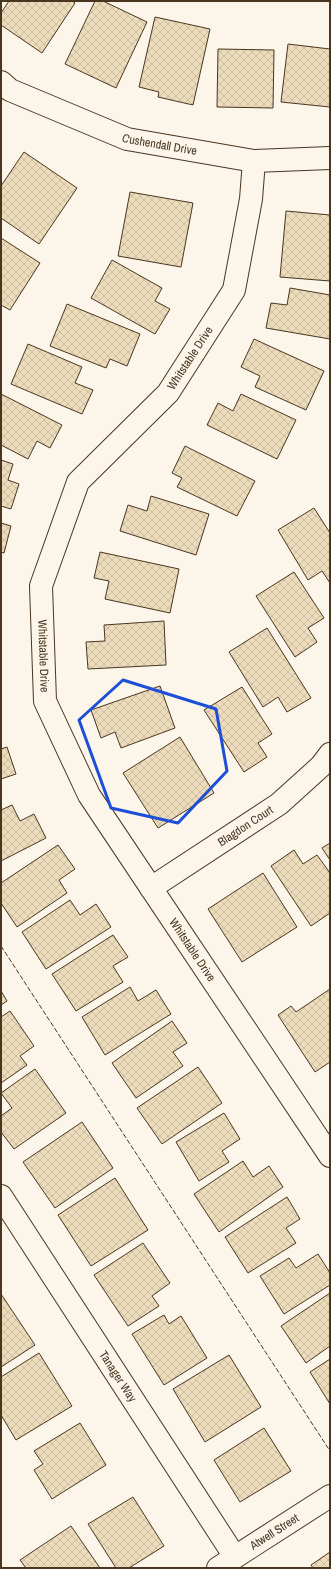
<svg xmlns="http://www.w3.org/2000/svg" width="331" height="1569" font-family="'Archivo Narrow',sans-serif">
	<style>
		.building { fill: url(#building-cross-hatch); stroke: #4a3520 }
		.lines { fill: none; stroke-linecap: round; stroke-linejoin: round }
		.minor-casing { stroke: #4a3520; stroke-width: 24 }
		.minor { stroke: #fbf6e9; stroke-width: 22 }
		.fence { stroke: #4a3520; stroke-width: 1; stroke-dasharray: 5 2; stroke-linecap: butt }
		.marked { fill: none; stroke: #1d4ed8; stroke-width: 3; stroke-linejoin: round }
		.labels { text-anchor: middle; stroke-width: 3; stroke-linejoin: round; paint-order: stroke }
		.street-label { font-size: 12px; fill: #4a3520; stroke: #fbf6e9 }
	</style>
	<defs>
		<pattern id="building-cross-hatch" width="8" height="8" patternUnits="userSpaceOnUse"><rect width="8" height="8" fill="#ecdcbc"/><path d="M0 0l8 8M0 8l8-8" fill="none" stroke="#ccbda1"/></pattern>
	</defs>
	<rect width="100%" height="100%" fill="#fbf6e9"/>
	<!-- building -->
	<path class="building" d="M 9,1 L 72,1 L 75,3 L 42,53 L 1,25 L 1,13 Z
		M 95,1 L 103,1 L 147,22 L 116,88 L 65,64 Z
		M 155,17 L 210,29 L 193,105 L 158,97 L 159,92 L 139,87 Z
		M 288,44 L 330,49 L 330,107 L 281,102 Z
		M 218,49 L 274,50 L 273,108 L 217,107 Z
		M 24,152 L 77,188 L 39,244 L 1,218 L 1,186 Z
		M 130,192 L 193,203 L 181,267 L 118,256 Z
		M 286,211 L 330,215 L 330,281 L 280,277 Z
		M 1,238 L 40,263 L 10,310 L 1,305 Z
		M 112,260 L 162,288 L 155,301 L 170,309 L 155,334 L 91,298 Z
		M 290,288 L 330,295 L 330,339 L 266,328 L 271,303 L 287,305 Z
		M 67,304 L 140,334 L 127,366 L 110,359 L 106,368 L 50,346 Z
		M 254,339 L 324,371 L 306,410 L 255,387 L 260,376 L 241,367 Z
		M 28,344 L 82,367 L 75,383 L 93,390 L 82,414 L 11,384 Z
		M 1,394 L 62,425 L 50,448 L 37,441 L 28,459 L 1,445 Z
		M 241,394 L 296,420 L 277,459 L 207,425 L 218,403 L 233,411 Z
		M 185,446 L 255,481 L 237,516 L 177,487 L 182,478 L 172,473 Z
		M 1,460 L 13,464 L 8,480 L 19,484 L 11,509 L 1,506 Z
		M 151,496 L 209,514 L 196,555 L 120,531 L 128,505 L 147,511 Z
		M 314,508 L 330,533 L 330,583 L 322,571 L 308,580 L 278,530 Z
		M 1,523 L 11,526 L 4,553 L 1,552 Z
		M 100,552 L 179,569 L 170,613 L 105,599 L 109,581 L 94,578 Z
		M 294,572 L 324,618 L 308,628 L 317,642 L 295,657 L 256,596 Z
		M 164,621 L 166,665 L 88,669 L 86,642 L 105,641 L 104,625 Z
		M 267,628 L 311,698 L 287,712 L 278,697 L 263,707 L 229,652 Z
		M 160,686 L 175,728 L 121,748 L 115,732 L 101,738 L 91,710 Z
		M 242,687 L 272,734 L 258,743 L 267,757 L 244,772 L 204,710 Z
		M 180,737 L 214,793 L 158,828 L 123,773 Z
		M 7,747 L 16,774 L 1,779 L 1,749 Z
		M 12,805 L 20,821 L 34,814 L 46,838 L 1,861 L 1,810 Z
		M 330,843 L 330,860 L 322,848 Z
		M 58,845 L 75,869 L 59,880 L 67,893 L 17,927 L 1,903 L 1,883 Z
		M 294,850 L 303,864 L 317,855 L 330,873 L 330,913 L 311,926 L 271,866 Z
		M 263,873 L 297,927 L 242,962 L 208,909 Z
		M 70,900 L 80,915 L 96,904 L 111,927 L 46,969 L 22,932 Z
		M 113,935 L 128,957 L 113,966 L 123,982 L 76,1011 L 52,974 Z
		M 130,987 L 138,1001 L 156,990 L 171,1014 L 105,1055 L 82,1017 Z
		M 330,989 L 330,1062 L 315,1072 L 278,1015 L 291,1006 L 296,1012 Z
		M 1,991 L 7,1001 L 1,1005 Z
		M 10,1011 L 34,1046 L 20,1056 L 27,1065 L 1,1083 L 1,1017 Z
		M 172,1021 L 187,1043 L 173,1052 L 183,1066 L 136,1098 L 112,1063 Z
		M 198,1067 L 222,1103 L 162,1144 L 137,1108 Z
		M 35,1069 L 66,1113 L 14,1149 L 1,1132 L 1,1116 L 12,1108 L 1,1093 Z
		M 224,1113 L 240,1139 L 222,1151 L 229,1162 L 199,1181 L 176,1142 Z
		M 82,1122 L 113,1168 L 55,1208 L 23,1162 Z
		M 243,1161 L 253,1177 L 269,1166 L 283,1187 L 219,1232 L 194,1194 Z
		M 115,1178 L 148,1230 L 91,1266 L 58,1215 Z
		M 287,1197 L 300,1219 L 286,1228 L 296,1243 L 248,1273 L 225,1237 Z
		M 143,1243 L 170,1283 L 152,1296 L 159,1306 L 128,1326 L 94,1275 Z
		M 318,1254 L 330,1273 L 330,1285 L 284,1314 L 260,1276 L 289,1258 L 296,1268 Z
		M 330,1293 L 330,1346 L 306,1363 L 281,1326 Z
		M 1,1294 L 35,1345 L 1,1367 Z
		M 164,1315 L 169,1324 L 181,1316 L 207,1358 L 164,1385 L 132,1334 Z
		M 39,1353 L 72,1406 L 16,1440 L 1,1415 L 1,1377 Z
		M 229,1355 L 261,1407 L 205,1442 L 173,1389 Z
		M 330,1359 L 330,1404 L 310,1372 Z
		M 80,1423 L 106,1465 L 52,1499 L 34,1470 L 43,1464 L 34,1451 Z
		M 264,1428 L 291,1471 L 240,1502 L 214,1460 Z
		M 133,1497 L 164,1546 L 129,1568 L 116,1568 L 88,1524 Z
		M 71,1526 L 100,1568 L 26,1568 L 20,1560 Z
		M 330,1552 L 330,1568 L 313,1568 L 311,1565 Z"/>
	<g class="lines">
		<!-- minor casing -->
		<g class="minor-casing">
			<g id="minor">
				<path id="s1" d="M 1,82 L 10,90 L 127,139 L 254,161 L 330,158"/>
				<path id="s2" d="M 254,161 L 251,199 L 234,290 L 168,393 L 78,482 L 41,586 L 45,701 L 89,795 L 330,1156"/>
				<path id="s3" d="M 151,888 L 279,804 L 321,766 L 330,754"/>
				<path id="s4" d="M 1,1196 L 235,1557"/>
				<path id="s5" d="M 218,1568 L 330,1496"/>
			</g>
		</g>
		<!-- minor -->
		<use href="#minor" class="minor"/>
		<!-- fence -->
		<path class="fence" d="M 1,946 L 330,1451"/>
	</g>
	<!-- marked area -->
	<path class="marked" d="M 123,680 L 216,709 L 227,771 L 178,823 L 111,808 L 79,720 Z"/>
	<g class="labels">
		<!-- street labels -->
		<g class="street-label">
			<text dy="4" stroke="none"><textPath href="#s1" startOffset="172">Cushendall Drive</textPath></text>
			<text transform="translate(190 358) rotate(-57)" y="4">Whitstable Drive</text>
			<text dy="4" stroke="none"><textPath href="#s2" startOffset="560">Whitstable Drive</textPath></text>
			<text dy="4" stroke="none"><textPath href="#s3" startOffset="113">Blagdon Court</textPath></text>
			<text dy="4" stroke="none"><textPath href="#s2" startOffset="895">Whitstable Drive</textPath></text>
			<text dy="4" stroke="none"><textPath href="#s4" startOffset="215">Tanager Way</textPath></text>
			<text dy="4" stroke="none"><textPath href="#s5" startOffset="67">Atwell Street</textPath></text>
		</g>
	</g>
	<!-- border -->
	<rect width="331" height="1569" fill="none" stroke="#4a3520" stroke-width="4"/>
</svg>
